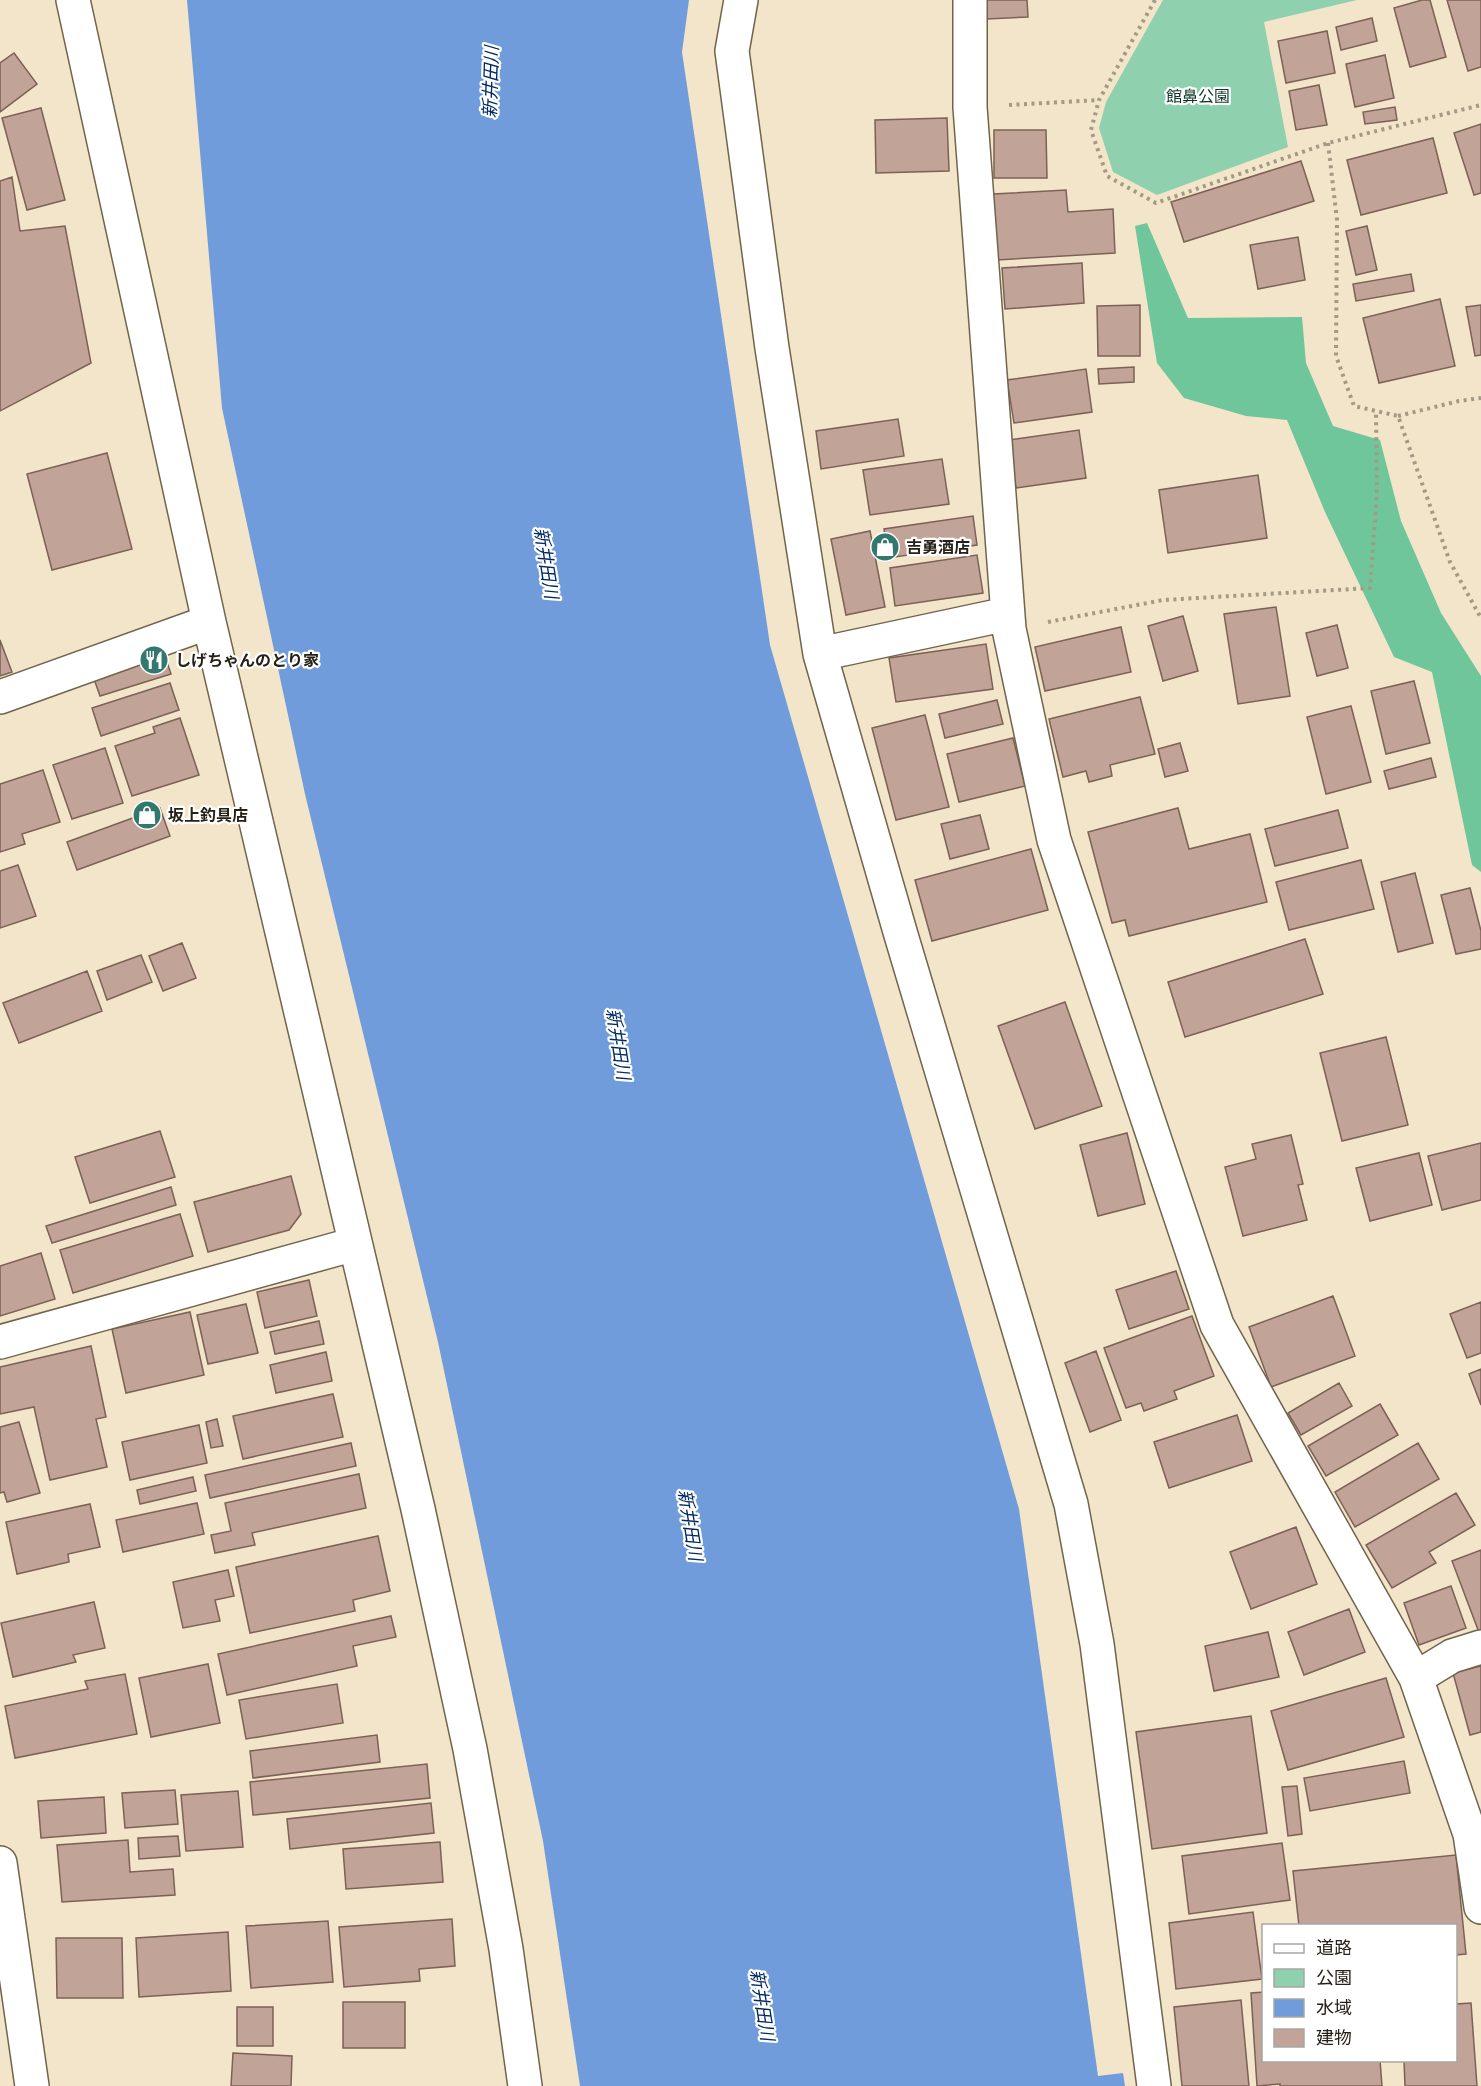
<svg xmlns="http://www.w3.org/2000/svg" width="1481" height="2086" font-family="Lato,'Noto Sans JP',sans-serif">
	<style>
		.green { fill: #8fd0ae }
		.forest { fill: #6fc69b }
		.water { fill: #709cdb }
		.building { fill: #c1a397; stroke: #7c6156; stroke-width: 1.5 }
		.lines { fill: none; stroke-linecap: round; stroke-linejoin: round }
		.minor-casing { stroke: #70654c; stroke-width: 36 }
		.path { stroke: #a39984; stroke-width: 4; stroke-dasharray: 3 4.5; stroke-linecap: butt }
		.minor { stroke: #fff; stroke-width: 33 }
		.labels { text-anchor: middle; stroke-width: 4.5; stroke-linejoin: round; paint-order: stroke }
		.park-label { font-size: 16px; fill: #0f3624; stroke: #fff }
		.poi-label { font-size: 16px; font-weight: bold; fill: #262117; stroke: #fff; text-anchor: start }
		.water-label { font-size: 18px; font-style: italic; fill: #022b63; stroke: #fff }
	</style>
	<rect width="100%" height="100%" fill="#f2e5c9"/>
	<!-- green -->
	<path class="green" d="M 1163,0 L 1357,0 L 1264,22 L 1288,147 L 1157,195 L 1113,172 L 1099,128 L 1106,102 Z"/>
	<!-- forest -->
	<path class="forest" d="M 1147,223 L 1188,318 L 1302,317 L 1306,363 L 1333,426 L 1380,440 L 1401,521 L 1441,613 L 1481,676 L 1481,872 L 1472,865 L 1432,672 L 1394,657 L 1325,512 L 1287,420 L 1246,416 L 1184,398 L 1157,363 L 1135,226 Z"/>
	<!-- water -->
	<path class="water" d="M 187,0 L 689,0 L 682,52 L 770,645 L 1019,1509 L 1098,2076 L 1123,2073 L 1125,2086 L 580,2086 L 543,1841 L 438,1342 L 305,794 L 222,408 Z"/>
	<!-- building -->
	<path class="building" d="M 986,0 L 1027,0 L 1028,17 L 987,19 Z
		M 1422,0 L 1430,0 L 1446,57 L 1410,67 L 1394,8 Z
		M 1447,0 L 1481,0 L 1481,67 L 1468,71 Z
		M 1372,18 L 1377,41 L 1341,50 L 1336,27 Z
		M 1327,31 L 1335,73 L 1286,83 L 1278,41 Z
		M 14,53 L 37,84 L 0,112 L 0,63 Z
		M 1385,55 L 1394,98 L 1355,107 L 1346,64 Z
		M 1319,85 L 1327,125 L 1296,130 L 1289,91 Z
		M 1395,107 L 1397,120 L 1365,124 L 1363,112 Z
		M 41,108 L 65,200 L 27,210 L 2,118 Z
		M 947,118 L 949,171 L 876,173 L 875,120 Z
		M 1481,124 L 1481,193 L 1474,195 L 1454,133 Z
		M 994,130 L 1046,130 L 1047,178 L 994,178 Z
		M 1433,138 L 1447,193 L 1361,215 L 1347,160 Z
		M 1301,161 L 1314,201 L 1184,242 L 1171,202 Z
		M 12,177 L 20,231 L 65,226 L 91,363 L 0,411 L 0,181 Z
		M 1066,190 L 1068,212 L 1113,209 L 1115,253 L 997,260 L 993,194 Z
		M 1367,226 L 1377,270 L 1356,275 L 1346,231 Z
		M 1298,237 L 1305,280 L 1258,289 L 1250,245 Z
		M 1082,263 L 1084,303 L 1005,309 L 1002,268 Z
		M 1411,274 L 1414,291 L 1356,301 L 1353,284 Z
		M 1440,299 L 1455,366 L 1379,383 L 1363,318 Z
		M 1140,305 L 1140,356 L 1098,356 L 1097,306 Z
		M 1481,305 L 1481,355 L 1475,356 L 1466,307 Z
		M 1134,367 L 1134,382 L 1099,384 L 1098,369 Z
		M 1086,369 L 1092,412 L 1014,423 L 1007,380 Z
		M 898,419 L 904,456 L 821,469 L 816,431 Z
		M 1079,430 L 1086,478 L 1016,488 L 1009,440 Z
		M 107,453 L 132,549 L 52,570 L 27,474 Z
		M 942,459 L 949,504 L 870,515 L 863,470 Z
		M 1258,475 L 1267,538 L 1168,553 L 1159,490 Z
		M 973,516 L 977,545 L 888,558 L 884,529 Z
		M 870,531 L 885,607 L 846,615 L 831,539 Z
		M 977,555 L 983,593 L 895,606 L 890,568 Z
		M 1276,607 L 1290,696 L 1238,704 L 1224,614 Z
		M 1183,616 L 1198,671 L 1163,681 L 1148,626 Z
		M 1337,625 L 1348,668 L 1317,676 L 1306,633 Z
		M 1121,627 L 1131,672 L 1045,691 L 1035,647 Z
		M 0,640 L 12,672 L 0,676 Z
		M 986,644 L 993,689 L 896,702 L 889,658 Z
		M 165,656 L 171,674 L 100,696 L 94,679 Z
		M 1414,681 L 1430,743 L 1386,754 L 1371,691 Z
		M 170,683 L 179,710 L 101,736 L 92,708 Z
		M 1140,697 L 1155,754 L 1110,765 L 1112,776 L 1089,782 L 1086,771 L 1063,777 L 1049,719 Z
		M 997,700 L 1003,724 L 945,738 L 939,714 Z
		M 1351,706 L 1371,782 L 1326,794 L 1307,717 Z
		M 925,715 L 949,807 L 896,820 L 872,728 Z
		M 180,718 L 199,775 L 132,796 L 115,746 L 155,733 L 153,727 Z
		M 1013,738 L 1025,786 L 959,802 L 947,754 Z
		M 1180,743 L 1188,771 L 1165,777 L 1158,749 Z
		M 105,748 L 123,803 L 72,819 L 53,765 Z
		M 1431,758 L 1436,777 L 1389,789 L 1384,771 Z
		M 43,770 L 60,822 L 22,834 L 25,844 L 0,852 L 0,784 Z
		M 160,808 L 170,836 L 77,870 L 67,842 Z
		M 1178,808 L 1189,849 L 1250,834 L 1267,902 L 1129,936 L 1125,920 L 1112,923 L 1088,832 Z
		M 1338,810 L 1348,848 L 1275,866 L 1265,829 Z
		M 980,815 L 989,849 L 950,859 L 941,824 Z
		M 1031,849 L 1048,910 L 932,941 L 915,880 Z
		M 1361,860 L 1374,909 L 1289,930 L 1276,882 Z
		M 18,865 L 36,916 L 0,928 L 0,871 Z
		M 1415,873 L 1433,943 L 1398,952 L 1381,882 Z
		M 1470,888 L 1481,931 L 1481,949 L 1456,954 L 1441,895 Z
		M 1305,939 L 1323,994 L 1185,1037 L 1168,982 Z
		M 182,943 L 196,978 L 163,991 L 149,956 Z
		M 141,955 L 152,982 L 107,1000 L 97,971 Z
		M 87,971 L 102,1011 L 19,1043 L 3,1003 Z
		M 1065,1002 L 1102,1106 L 1035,1129 L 998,1026 Z
		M 1386,1037 L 1408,1125 L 1342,1141 L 1320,1053 Z
		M 160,1131 L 175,1177 L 90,1203 L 75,1157 Z
		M 1127,1133 L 1145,1204 L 1098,1216 L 1080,1145 Z
		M 1291,1135 L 1303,1184 L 1298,1185 L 1307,1220 L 1243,1236 L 1225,1167 L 1256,1159 L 1252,1144 Z
		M 1481,1143 L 1481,1200 L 1442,1210 L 1428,1156 Z
		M 1419,1153 L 1432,1205 L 1370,1221 L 1356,1168 Z
		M 291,1176 L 301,1214 L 289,1230 L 208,1252 L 194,1202 Z
		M 171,1187 L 176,1205 L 52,1243 L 46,1226 Z
		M 180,1214 L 193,1256 L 73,1293 L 60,1250 Z
		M 41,1253 L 55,1299 L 0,1316 L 0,1266 Z
		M 1176,1271 L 1189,1309 L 1129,1329 L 1116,1290 Z
		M 309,1280 L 317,1316 L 265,1328 L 257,1292 Z
		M 1333,1296 L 1355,1356 L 1271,1387 L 1249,1327 Z
		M 1481,1302 L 1481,1353 L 1467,1358 L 1450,1314 Z
		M 246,1304 L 258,1353 L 208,1364 L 197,1315 Z
		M 190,1312 L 204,1375 L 126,1393 L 112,1329 Z
		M 1192,1316 L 1214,1376 L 1174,1391 L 1177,1399 L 1144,1411 L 1141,1403 L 1126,1408 L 1104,1348 Z
		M 319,1321 L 324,1344 L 275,1354 L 270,1332 Z
		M 91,1346 L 106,1417 L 96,1419 L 107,1467 L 50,1480 L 34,1407 L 0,1414 L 0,1367 Z
		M 1096,1351 L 1121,1420 L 1090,1432 L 1065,1363 Z
		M 326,1352 L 332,1381 L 276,1393 L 270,1365 Z
		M 1481,1369 L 1481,1405 L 1469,1374 Z
		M 1339,1383 L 1352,1406 L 1301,1435 L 1288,1413 Z
		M 333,1394 L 343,1437 L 243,1459 L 233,1416 Z
		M 1380,1404 L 1398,1435 L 1326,1476 L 1308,1446 Z
		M 1237,1415 L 1252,1461 L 1169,1488 L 1154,1442 Z
		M 217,1419 L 223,1446 L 211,1448 L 206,1422 Z
		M 19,1422 L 40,1493 L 7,1502 L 4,1492 L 0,1493 L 0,1427 Z
		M 199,1425 L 207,1463 L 130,1480 L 122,1442 Z
		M 351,1443 L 356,1466 L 210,1498 L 205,1475 Z
		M 1418,1443 L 1439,1479 L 1355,1527 L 1335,1492 Z
		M 359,1474 L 366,1508 L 252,1533 L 255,1545 L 215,1553 L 211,1535 L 231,1531 L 225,1503 Z
		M 193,1477 L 196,1491 L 140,1504 L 137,1490 Z
		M 1456,1493 L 1475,1525 L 1429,1552 L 1436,1563 L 1392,1588 L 1366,1545 Z
		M 197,1503 L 204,1534 L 123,1552 L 116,1520 Z
		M 90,1504 L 100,1547 L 68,1554 L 69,1562 L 17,1574 L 6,1522 Z
		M 1296,1527 L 1317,1584 L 1251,1609 L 1230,1552 Z
		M 378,1536 L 390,1591 L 353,1600 L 355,1611 L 250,1633 L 236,1567 Z
		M 1481,1550 L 1481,1635 L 1480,1635 L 1452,1561 Z
		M 228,1570 L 234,1596 L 215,1600 L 220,1621 L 183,1628 L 173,1582 Z
		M 1451,1586 L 1466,1628 L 1419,1645 L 1404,1603 Z
		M 94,1602 L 105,1648 L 73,1655 L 76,1662 L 13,1677 L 1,1623 Z
		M 1349,1609 L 1365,1652 L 1304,1675 L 1288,1632 Z
		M 391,1616 L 396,1637 L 353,1646 L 357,1666 L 227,1695 L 218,1654 Z
		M 1268,1632 L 1279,1677 L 1214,1691 L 1205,1646 Z
		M 208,1664 L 220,1723 L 151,1737 L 139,1678 Z
		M 1481,1666 L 1481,1732 L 1470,1735 L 1453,1673 Z
		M 125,1674 L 137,1734 L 15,1758 L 5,1706 L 88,1689 L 85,1681 Z
		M 1386,1678 L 1404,1737 L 1288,1770 L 1271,1711 Z
		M 337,1684 L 343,1723 L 246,1739 L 239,1700 Z
		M 1251,1716 L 1267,1833 L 1152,1849 L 1136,1732 Z
		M 377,1735 L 380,1762 L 253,1778 L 250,1751 Z
		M 1404,1761 L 1410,1793 L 1310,1811 L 1304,1778 Z
		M 427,1764 L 430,1798 L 253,1815 L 250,1782 Z
		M 1297,1786 L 1302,1834 L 1288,1836 L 1282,1787 Z
		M 175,1790 L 178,1824 L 125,1828 L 122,1793 Z
		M 238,1791 L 243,1847 L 186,1851 L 181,1795 Z
		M 104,1797 L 106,1833 L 41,1838 L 38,1801 Z
		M 431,1803 L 434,1833 L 290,1849 L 287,1819 Z
		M 178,1836 L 180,1856 L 139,1859 L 138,1838 Z
		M 128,1840 L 130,1872 L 173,1869 L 175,1895 L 62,1902 L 57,1845 Z
		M 440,1842 L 443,1882 L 346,1889 L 343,1849 Z
		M 1282,1843 L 1290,1900 L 1189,1914 L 1182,1856 Z
		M 1456,1855 L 1466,1954 L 1456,1955 L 1456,1926 L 1299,1926 L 1293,1871 Z
		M 1253,1912 L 1262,1979 L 1176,1989 L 1169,1923 Z
		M 452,1919 L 455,1966 L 419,1969 L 420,1981 L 344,1987 L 339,1927 Z
		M 328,1921 L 333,1982 L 251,1988 L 246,1926 Z
		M 228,1932 L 231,1991 L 139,1997 L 136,1938 Z
		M 56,1938 L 122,1938 L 123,1998 L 57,1998 Z
		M 1264,1992 L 1264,2060 L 1380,2060 L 1382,2086 L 1280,2086 L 1280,2084 L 1257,2086 L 1251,1993 Z
		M 1241,2000 L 1249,2086 L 1182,2086 L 1174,2007 Z
		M 343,2002 L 405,2002 L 405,2048 L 343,2048 Z
		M 1471,2003 L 1477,2086 L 1405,2086 L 1404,2060 L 1456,2060 L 1456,2004 Z
		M 237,2007 L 273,2007 L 273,2046 L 237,2046 Z
		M 233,2053 L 292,2056 L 291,2086 L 231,2086 Z"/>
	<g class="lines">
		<!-- minor casing -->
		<g class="minor-casing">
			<path id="minor" d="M 73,0 L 209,622 L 418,1509 L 470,1749 L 506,1949 L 525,2086
				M 741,0 L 732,51 L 772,348 L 820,654 L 901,935 L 1071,1504 L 1097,1644 L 1154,2086
				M 970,0 L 970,107 L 1009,629 L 1054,840 L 1217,1325 L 1416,1678 L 1470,1834 L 1481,1907
				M 820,654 L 1007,614
				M 0,697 L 209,622
				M 0,1342 L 355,1244
				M 1416,1678 L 1452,1656 L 1481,1647
				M 0,1863 L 32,2086"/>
		</g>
		<!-- path -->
		<path class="path" d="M 1155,0 L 1099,100 L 1091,130 L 1107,176 L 1156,203 L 1328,143 L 1481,105
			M 1009,105 L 1099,100
			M 1328,143 L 1337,220 L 1336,356 L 1354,406 L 1398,416 L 1450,562 L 1481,618
			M 1398,416 L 1459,401 L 1481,398
			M 1048,622 L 1163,600 L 1370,588 L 1377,492 L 1376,412"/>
		<!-- minor -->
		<use href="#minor" class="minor"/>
	</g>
	<!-- icons -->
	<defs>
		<g id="shop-disc" transform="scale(1.5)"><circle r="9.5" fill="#33786e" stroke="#fff"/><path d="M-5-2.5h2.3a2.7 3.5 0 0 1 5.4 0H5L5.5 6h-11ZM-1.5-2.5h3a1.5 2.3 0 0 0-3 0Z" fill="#fff"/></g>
		<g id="restaurant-disc" transform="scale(1.5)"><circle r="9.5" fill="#33786e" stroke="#fff"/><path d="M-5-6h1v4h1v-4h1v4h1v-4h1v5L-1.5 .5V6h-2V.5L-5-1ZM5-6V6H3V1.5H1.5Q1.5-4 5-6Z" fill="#fff"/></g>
	</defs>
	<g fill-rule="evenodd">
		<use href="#shop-disc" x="885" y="547"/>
		<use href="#restaurant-disc" x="154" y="660"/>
		<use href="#shop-disc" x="147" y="815"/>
	</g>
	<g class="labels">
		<!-- park labels -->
		<g class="park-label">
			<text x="1198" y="102">館鼻公園</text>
		</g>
		<!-- poi labels -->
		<g class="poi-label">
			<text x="906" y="553">吉勇酒店</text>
			<text x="175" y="666">しげちゃんのとり家</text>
			<text x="168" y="821">坂上釣具店</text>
		</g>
		<!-- water labels -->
		<g class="water-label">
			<text transform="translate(491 82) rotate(-88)" y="6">新井田川</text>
			<text transform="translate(546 563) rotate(81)" y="6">新井田川</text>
			<text transform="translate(618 1044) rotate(81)" y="6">新井田川</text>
			<text transform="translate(690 1525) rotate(81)" y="6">新井田川</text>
			<text transform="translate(762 2005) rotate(81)" y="6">新井田川</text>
		</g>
	</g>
	<!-- legend -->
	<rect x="1262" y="1924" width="195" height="138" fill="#ffffff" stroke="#a8a6a2" stroke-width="1.5"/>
	<rect x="1274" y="1944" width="30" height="9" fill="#ffffff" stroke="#a8a6a2" stroke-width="1.5"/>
	<text x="1316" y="1954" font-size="18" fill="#262117">道路</text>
	<rect x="1274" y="1969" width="30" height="18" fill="#8fd0ae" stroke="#a8a6a2" stroke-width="1.5"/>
	<text x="1316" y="1984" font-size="18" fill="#262117">公園</text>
	<rect x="1274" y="1999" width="30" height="18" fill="#709cdb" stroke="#a8a6a2" stroke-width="1.5"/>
	<text x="1316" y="2014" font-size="18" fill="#262117">水域</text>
	<rect x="1274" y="2029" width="30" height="18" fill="#c1a397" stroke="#a8a6a2" stroke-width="1.5"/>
	<text x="1316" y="2044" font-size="18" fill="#262117">建物</text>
</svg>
